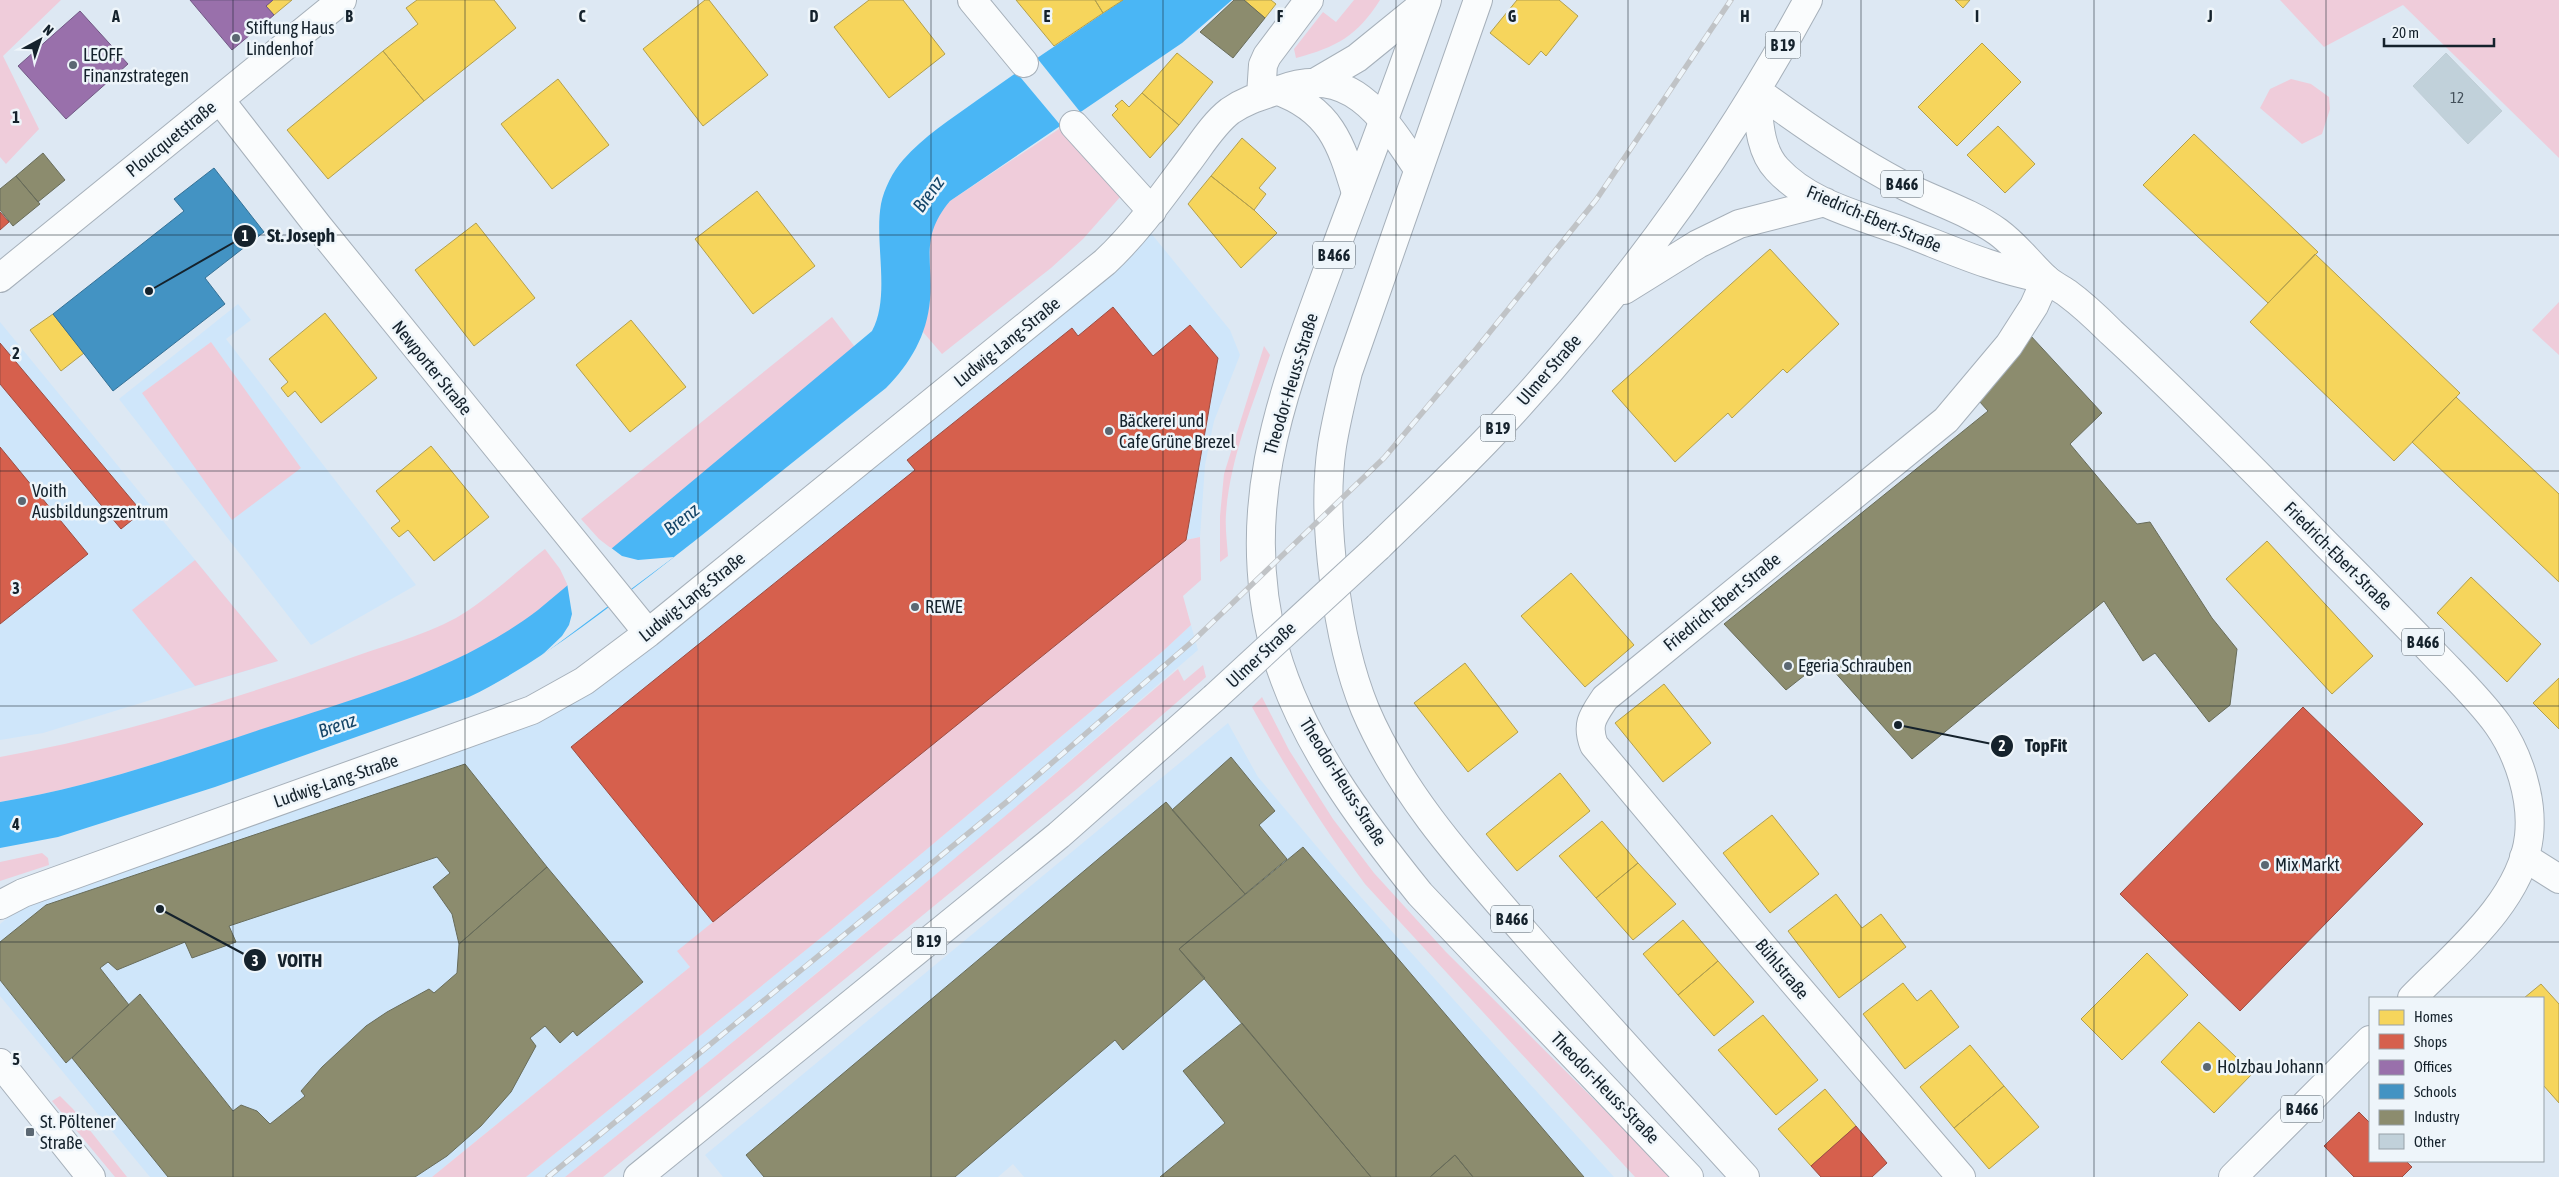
<svg xmlns="http://www.w3.org/2000/svg" width="2559" height="1177" font-family="'Asap Condensed',sans-serif">
	<style>
		.built { fill: #cfe6fa }
		.green { fill: #efccda }
		.water { fill: #4ab6f5 }
		.pier { fill: #dde8f3 }
		.homes { fill: #f6d55c; stroke: #b29f4e }
		.shops { fill: #d6604d; stroke: #9c4d43 }
		.offices { fill: #9970ab; stroke: #715985 }
		.schools { fill: #4393c3; stroke: #357196 }
		.industry { fill: #8c8c6e; stroke: #686c5a }
		.building { fill: #c1d1da; stroke: #c0ced6 }
		.lines { fill: none; stroke-linecap: round; stroke-linejoin: round }
		.minor-casing { stroke: #a6b0ba; stroke-width: 30 }
		.major-casing { stroke: #a6b0ba; stroke-width: 30 }
		.minor { stroke: #fafcfd; stroke-width: 28 }
		.major { stroke: #fafcfd; stroke-width: 28 }
		.rail-casing { stroke: #c0c3c6; stroke-width: 5.5 }
		.rail { stroke: #eef5fa; stroke-width: 4; stroke-dasharray: 11; stroke-linecap: butt }
		.major-bridge-casing { stroke: #a6b0ba; stroke-width: 30; stroke-linecap: butt }
		.major-bridge { stroke: #fafcfd; stroke-width: 28 }
		.grid { fill: none; stroke: #15222c; stroke-width: 1; stroke-opacity: 0.55 }
		.poi-dot { fill: #5b6772; stroke: #eef5fa; stroke-width: 2 }
		.labels { text-anchor: middle; stroke-width: 5; stroke-linejoin: round; paint-order: stroke }
		.number-label { font-size: 15px; fill: #43505a }
		.shield { fill: #eef5fa; stroke: #56616a; stroke-width: 1 }
		.shield-label { font-size: 16px; font-weight: bold; fill: #15222c }
		.poi-label { font-size: 18px; fill: #15222c; stroke: #eef5fa; text-anchor: start }
		.street-label { font-size: 18px; fill: #15222c; stroke: #eef5fa }
		.water-label { font-size: 19px; font-style: italic; fill: #154568; stroke: #eef5fa }
		.grid-label { font-size: 16px; text-anchor: middle; font-weight: bold; fill: #15222c; stroke: #eef5fa; stroke-width: 5; stroke-linejoin: round; paint-order: stroke }
		.leader { fill: none; stroke: #15222c; stroke-width: 2 }
		.callout-dot { fill: #15222c; stroke: #eef5fa; stroke-width: 2 }
		.mark-label { font-size: 15px; text-anchor: middle; font-weight: bold; fill: #fff }
		.callout-label { font-size: 19px; text-anchor: middle; font-weight: bold; fill: #15222c; stroke: #eef5fa; stroke-width: 5; stroke-linejoin: round; paint-order: stroke }
	</style>
	<rect width="100%" height="100%" fill="#dde8f3"/>
	<!-- built -->
	<path class="built" d="M 1150,232 L 1230,330 L 1240,355 L 1214,421 L 1205,465 L 1200,537 L 1186,540 L 678,951 L 690,967 L 432,1177 L 150,1177 L 0,996 L 0,924 L 23,905 L 603,683 L 659,642 L 1118,267 Z
		M 238,304 L 251,320 L 226,339 L 416,585 L 311,645 L 119,399 Z
		M 0,322 L 278,661 L 43,733 L 0,740 Z
		M 1191,625 L 1198,650 L 973,844 L 695,1073 L 565,1177 L 526,1177 L 828,932 L 1163,651 Z
		M 1228,723 L 1258,777 L 1340,874 L 1614,1177 L 1024,1177 L 1013,1164 L 998,1177 L 723,1177 L 705,1155 Z"/>
	<!-- green -->
	<path class="green" d="M 0,0 L 61,0 L 3,56 L 39,129 L 6,164 L 0,157 Z
		M 1354,0 L 1380,0 C 1357,36 1337,47 1296,58 L 1294,49 L 1323,12 L 1336,22 Z
		M 2280,0 L 2559,0 L 2559,158 L 2403,5 L 2324,47 Z
		M 2291,79 L 2311,84 L 2329,97 L 2330,109 L 2322,134 L 2302,144 L 2260,108 L 2270,89 Z
		M 1062,127 L 1121,196 L 1083,239 L 1051,268 L 942,354 L 923,332 L 930,299 L 929,251 L 932,229 L 939,214 L 950,201 Z
		M 2559,302 L 2559,355 L 2532,330 Z
		M 832,317 L 855,347 L 612,549 L 599,539 L 581,519 Z
		M 211,342 L 301,468 L 232,520 L 142,393 Z
		M 1264,346 L 1270,355 C 1252,406 1230,459 1226,514 C 1225,527 1227,542 1228,556 L 1220,562 L 1220,516 L 1224,474 Z
		M 1200,537 L 1201,580 L 1183,596 L 1191,625 L 1163,651 L 828,932 L 526,1177 L 432,1177 L 690,967 L 677,951 L 1186,540 Z
		M 545,549 L 560,569 L 568,586 C 551,600 533,616 514,628 C 435,678 336,705 248,734 C 166,761 85,788 0,802 L 0,757 C 116,736 231,700 342,661 C 379,647 421,637 456,618 C 485,602 518,570 545,549 Z
		M 195,560 L 278,661 L 195,686 L 132,610 Z
		M 1203,665 L 1206,677 L 1078,788 L 603,1177 L 565,1177 C 773,1012 976,842 1178,669 L 1184,681 Z
		M 1262,697 L 1289,750 L 1333,819 L 1374,873 L 1446,952 L 1672,1177 L 1635,1177 L 1365,884 C 1323,827 1286,769 1252,707 Z
		M 42,853 L 48,858 L 49,865 L 0,881 L 0,862 Z
		M 60,1096 L 73,1109 L 127,1177 L 115,1177 L 52,1101 Z"/>
	<!-- water -->
	<path class="water" d="M 1123,0 L 1232,0 L 1182,43 L 950,201 C 920,237 933,258 930,300 C 927,335 910,364 886,388 C 807,450 730,514 651,575 C 593,619 535,665 469,697 L 215,787 L 58,837 L 0,848 L 0,802 C 91,787 178,757 265,728 C 359,697 459,670 538,610 L 872,331 C 891,296 874,243 881,204 C 884,189 893,171 903,160 C 924,136 951,119 976,101 C 1025,66 1074,33 1123,0 Z"/>
	<!-- pier -->
	<path class="pier" d="M 1037,58 L 1081,113 L 1062,127 L 1016,72 Z
		M 610,547 L 622,556 L 638,560 L 674,557 L 540,657 L 562,636 L 569,625 L 572,614 L 567,583 Z"/>
	<!-- homes -->
	<path class="homes" d="M 273,0 L 292,0 L 274,15 L 266,6 Z
		M 417,0 L 494,0 L 516,28 L 424,101 L 383,51 L 418,24 L 406,8 Z
		M 705,0 L 709,0 L 768,75 L 703,126 L 643,49 Z
		M 869,0 L 903,0 L 945,54 L 889,98 L 834,27 Z
		M 1016,0 L 1095,0 L 1103,13 L 1054,46 Z
		M 1095,0 L 1123,0 L 1103,13 Z
		M 1244,0 L 1271,0 L 1276,4 L 1265,18 Z
		M 1517,0 L 1559,0 L 1578,16 L 1546,56 L 1541,51 L 1529,65 L 1490,33 Z
		M 1955,0 L 1970,0 L 1963,8 Z
		M 1982,43 L 2021,82 L 1957,146 L 1918,107 Z
		M 383,51 L 424,101 L 328,179 L 287,130 Z
		M 1177,53 L 1213,82 L 1179,125 L 1142,93 Z
		M 558,79 L 609,145 L 552,189 L 501,124 Z
		M 1142,93 L 1179,125 L 1150,158 L 1112,115 L 1118,109 L 1115,106 L 1122,100 L 1129,107 Z
		M 1998,126 L 2035,164 L 2005,193 L 1967,155 Z
		M 2194,134 L 2318,252 L 2268,303 L 2143,185 Z
		M 1242,138 L 1276,168 L 1259,188 L 1266,194 L 1254,210 L 1211,176 Z
		M 1211,176 L 1254,210 L 1277,233 L 1241,268 L 1188,204 Z
		M 757,191 L 815,266 L 753,314 L 695,239 Z
		M 476,223 L 535,298 L 474,346 L 415,270 Z
		M 1770,249 L 1839,324 L 1787,373 L 1783,369 L 1732,418 L 1728,413 L 1675,462 L 1612,391 Z
		M 2315,254 L 2460,393 L 2394,461 L 2250,322 Z
		M 325,313 L 377,378 L 321,423 L 295,391 L 288,397 L 281,388 L 288,382 L 269,359 Z
		M 53,314 L 84,353 L 61,371 L 30,330 Z
		M 631,320 L 686,387 L 630,432 L 576,365 Z
		M 2456,397 L 2559,494 L 2559,582 L 2412,442 Z
		M 431,446 L 489,517 L 434,561 L 408,530 L 399,537 L 391,528 L 400,521 L 376,491 Z
		M 2267,541 L 2373,656 L 2332,694 L 2226,579 Z
		M 1571,573 L 1634,645 L 1585,687 L 1521,616 Z
		M 2471,577 L 2541,644 L 2507,682 L 2437,613 Z
		M 1465,663 L 1518,732 L 1468,772 L 1414,703 Z
		M 2559,678 L 2559,729 L 2533,703 Z
		M 1664,684 L 1711,743 L 1663,782 L 1615,723 Z
		M 1560,773 L 1590,811 L 1517,871 L 1486,834 Z
		M 1772,815 L 1819,874 L 1770,913 L 1723,853 Z
		M 1602,821 L 1638,863 L 1596,898 L 1559,856 Z
		M 1638,863 L 1676,904 L 1633,940 L 1596,898 Z
		M 1836,894 L 1862,928 L 1881,914 L 1906,947 L 1839,998 L 1788,931 Z
		M 1683,920 L 1718,961 L 1678,995 L 1643,954 Z
		M 2147,953 L 2188,995 L 2122,1060 L 2081,1019 Z
		M 1718,961 L 1754,1002 L 1714,1036 L 1678,995 Z
		M 1903,983 L 1917,1001 L 1931,990 L 1959,1027 L 1905,1069 L 1863,1014 Z
		M 2541,984 L 2559,1004 L 2559,1103 L 2543,1085 L 2543,998 L 2524,998 Z
		M 1763,1015 L 1818,1080 L 1776,1115 L 1718,1050 Z
		M 2199,1022 L 2253,1073 L 2214,1113 L 2161,1062 Z
		M 1970,1045 L 2004,1086 L 1954,1128 L 1920,1087 Z
		M 2004,1086 L 2039,1127 L 1989,1169 L 1954,1128 Z
		M 1825,1089 L 1856,1126 L 1811,1166 L 1778,1129 Z"/>
	<!-- shops -->
	<path class="shops" d="M 0,212 L 9,222 L 0,230 Z
		M 1113,307 L 1153,356 L 1190,325 L 1218,358 L 1186,540 L 713,922 L 571,747 L 915,470 L 907,460 L 1072,328 L 1078,336 Z
		M 0,343 L 142,512 L 121,529 L 0,384 Z
		M 0,447 L 88,554 L 0,624 Z
		M 2303,707 L 2423,824 L 2240,1011 L 2120,894 Z
		M 2359,1112 L 2370,1123 L 2370,1161 L 2406,1161 L 2412,1167 L 2402,1177 L 2354,1177 L 2324,1146 Z
		M 1856,1126 L 1887,1163 L 1872,1177 L 1821,1177 L 1811,1166 Z"/>
	<!-- offices -->
	<path class="offices" d="M 190,0 L 273,0 L 266,6 L 274,15 L 232,50 Z
		M 80,11 L 128,64 L 66,119 L 18,66 Z"/>
	<!-- schools -->
	<path class="schools" d="M 214,168 L 264,232 L 205,278 L 225,304 L 113,391 L 53,314 L 184,211 L 174,199 Z"/>
	<!-- industry -->
	<path class="industry" d="M 1234,0 L 1244,0 L 1265,18 L 1233,58 L 1200,32 Z
		M 43,153 L 65,180 L 38,202 L 16,176 Z
		M 16,176 L 40,204 L 13,226 L 0,210 L 0,189 Z
		M 2030,335 L 2102,413 L 2070,444 L 2137,524 L 2150,522 L 2212,618 L 2237,649 L 2230,705 L 2209,722 L 2155,653 L 2143,661 L 2104,601 L 1912,759 L 1824,660 L 1786,690 L 1724,624 L 1988,411 L 1971,392 Z
		M 1231,757 L 1275,811 L 1259,825 L 1287,859 L 1245,894 L 1172,810 Z
		M 465,764 L 547,867 L 459,944 L 452,914 L 433,887 L 450,873 L 437,857 L 229,926 L 236,942 L 192,958 L 185,942 L 117,970 L 108,962 L 100,968 L 129,1005 L 66,1063 L 0,980 L 0,942 L 46,905 Z
		M 1166,802 L 1245,894 L 1179,949 L 1205,978 L 1123,1050 L 1115,1040 L 955,1177 L 764,1177 L 746,1155 Z
		M 1303,847 L 1584,1177 L 1473,1177 L 1455,1155 L 1430,1177 L 1371,1177 L 1179,949 Z
		M 547,867 L 643,982 L 577,1036 L 573,1031 L 560,1043 L 545,1026 L 530,1038 L 536,1046 L 511,1092 L 481,1126 L 447,1156 L 415,1177 L 168,1177 L 72,1058 L 140,994 L 233,1111 L 241,1105 L 257,1111 L 270,1124 L 305,1096 L 301,1091 L 322,1067 L 366,1026 L 387,1012 L 429,989 L 434,993 L 457,973 L 459,944 Z
		M 1242,1023 L 1371,1177 L 1160,1177 L 1225,1123 L 1183,1071 Z
		M 1455,1155 L 1473,1177 L 1430,1177 Z"/>
	<!-- building -->
	<path class="building" d="M 2446,53 L 2502,111 L 2468,144 L 2413,86 Z"/>
	<g class="lines">
		<!-- minor casing -->
		<g class="minor-casing">
			<path id="minor" d="M 972,0 L 1024,63
				M 1316,82 L 1357,58 L 1426,2
				M 1276,90 C 1330,109 1341,143 1356,193
				M 1261,95 L 1263,65 L 1267,56 L 1309,0
				M 220,100 L 318,226 L 648,633
				M 1074,125 L 1152,211
				M 2524,857 L 2559,879
				M 0,905 L 23,893 L 532,710 L 584,681 L 648,633 L 1105,262 C 1136,233 1161,198 1187,163 C 1200,146 1213,124 1230,111 C 1246,100 1261,96 1279,90 C 1350,63 1383,116 1418,169
				M 0,1063 L 91,1177
				M 1961,1177 L 1772,957 L 1594,745 C 1586,724 1593,716 1605,698 L 1946,420 L 2009,345 L 2034,306 L 2046,279"/>
		</g>
		<!-- major casing -->
		<g class="major-casing">
			<path id="major" d="M 1427,0 C 1398,84 1366,167 1335,250 C 1286,385 1235,503 1275,650 C 1301,741 1362,822 1420,894 L 1689,1177
				M 1478,0 L 1348,372 C 1342,397 1336,421 1332,446 C 1321,519 1337,641 1365,709 C 1401,794 1465,864 1525,933 C 1597,1015 1671,1096 1745,1177
				M 1756,90 C 1802,124 1848,156 1899,183 C 1931,200 1969,211 1998,232 C 2017,246 2029,263 2045,278 C 2051,284 2060,288 2067,293 C 2082,304 2097,318 2111,332 C 2185,400 2256,472 2326,544 C 2363,581 2400,618 2436,656 C 2457,678 2480,700 2498,725 C 2519,755 2533,799 2529,836 C 2522,901 2454,955 2412,998
				M 1756,90 C 1759,116 1758,149 1777,169 C 1809,204 1859,215 1902,231 C 1952,250 1992,269 2046,279
				M 0,278 L 342,0
				M 1624,290 L 1698,244 L 1739,224 L 1825,202
				M 1378,547 C 1419,507 1462,467 1501,425 C 1620,297 1725,153 1808,0
				M 638,1177 L 1059,835 L 1214,698
				M 2233,1177 L 2370,1040"/>
		</g>
		<!-- minor -->
		<use href="#minor" class="minor"/>
		<!-- major -->
		<use href="#major" class="major"/>
		<!-- rail casing -->
		<g class="rail-casing">
			<path id="rail" d="M 548,1177 L 1009,800 L 1194,640 L 1384,458 L 1477,348 L 1596,200 L 1731,0"/>
		</g>
		<!-- rail -->
		<use href="#rail" class="rail"/>
		<!-- major-bridge casing -->
		<g class="major-bridge-casing">
			<path id="major-bridge" d="M 1214,698 L 1378,547"/>
		</g>
		<!-- major-bridge -->
		<use href="#major-bridge" class="major-bridge"/>
	</g>
	<!-- grid -->
	<path class="grid" d="M 233,0 L 233,1177M 465,0 L 465,1177M 698,0 L 698,1177M 931,0 L 931,1177M 1163,0 L 1163,1177M 1396,0 L 1396,1177M 1628,0 L 1628,1177M 1861,0 L 1861,1177M 2094,0 L 2094,1177M 2326,0 L 2326,1177M 0,235 L 2559,235M 0,471 L 2559,471M 0,706 L 2559,706M 0,942 L 2559,942"/>
	<!-- markers -->
	<g class="poi-dot">
		<circle cx="236" cy="38" r="5"/>
		<circle cx="73" cy="65" r="5"/>
		<circle cx="1109" cy="431" r="5"/>
		<circle cx="22" cy="501" r="5"/>
		<circle cx="915" cy="607" r="5"/>
		<circle cx="1788" cy="666" r="5"/>
		<circle cx="2265" cy="865" r="5"/>
		<circle cx="2207" cy="1067" r="5"/>
		<rect x="25" y="1127" width="10" height="10" rx="2.5"/>
	</g>
	<g class="labels">
		<!-- number labels -->
		<g class="number-label">
			<text x="2457" y="103">12</text>
		</g>
		<!-- shield labels -->
		<g class="shield">
			<rect x="1765.5" y="31.5" width="35" height="27" rx="4"/>
			<rect x="1881" y="170.5" width="42" height="27" rx="4"/>
			<rect x="1313" y="241.5" width="42" height="27" rx="4"/>
			<rect x="1480.5" y="414.5" width="35" height="27" rx="4"/>
			<rect x="2402" y="628.5" width="42" height="27" rx="4"/>
			<rect x="1491" y="905.5" width="42" height="27" rx="4"/>
			<rect x="911.5" y="927.5" width="35" height="27" rx="4"/>
			<rect x="2281" y="1095.5" width="42" height="27" rx="4"/>
		</g>
		<g class="shield-label">
			<text x="1783" y="51">B 19</text>
			<text x="1902" y="190">B 466</text>
			<text x="1334" y="261">B 466</text>
			<text x="1498" y="434">B 19</text>
			<text x="2423" y="648">B 466</text>
			<text x="1512" y="925">B 466</text>
			<text x="929" y="947">B 19</text>
			<text x="2302" y="1115">B 466</text>
		</g>
		<!-- poi labels -->
		<g class="poi-label">
			<text x="246" y="34">Stiftung Haus<tspan x="246" dy="21">Lindenhof</tspan></text>
			<text x="83" y="61">LEOFF<tspan x="83" dy="21">Finanzstrategen</tspan></text>
			<text x="1119" y="427">Bäckerei und<tspan x="1119" dy="21">Cafe Grüne Brezel</tspan></text>
			<text x="32" y="497">Voith<tspan x="32" dy="21">Ausbildungszentrum</tspan></text>
			<text x="925" y="613">REWE</text>
			<text x="1798" y="672">Egeria Schrauben</text>
			<text x="2275" y="871">Mix Markt</text>
			<text x="2217" y="1073">Holzbau Johann</text>
			<text x="40" y="1128">St. Pöltener<tspan x="40" dy="21">Straße</tspan></text>
		</g>
		<!-- street labels -->
		<g class="street-label">
			<text transform="translate(171 139) rotate(-39)" y="6">Ploucquetstraße</text>
			<text transform="translate(1874 219) rotate(23)" y="6">Friedrich-Ebert-Straße</text>
			<text transform="translate(1007 342) rotate(-39)" y="6">Ludwig-Lang-Straße</text>
			<text transform="translate(432 368) rotate(51)" y="6">Newporter Straße</text>
			<text transform="translate(1549 370) rotate(-49)" y="6">Ulmer Straße</text>
			<text transform="translate(1291 384) rotate(-73)" y="6">Theodor-Heuss-Straße</text>
			<text transform="translate(2338 556) rotate(45)" y="6">Friedrich-Ebert-Straße</text>
			<text transform="translate(692 597) rotate(-39)" y="6">Ludwig-Lang-Straße</text>
			<text transform="translate(1722 602) rotate(-39)" y="6">Friedrich-Ebert-Straße</text>
			<text transform="translate(1261 655) rotate(-43)" y="6">Ulmer Straße</text>
			<text transform="translate(336 781) rotate(-19)" y="6">Ludwig-Lang-Straße</text>
			<text transform="translate(1343 782) rotate(58)" y="6">Theodor-Heuss-Straße</text>
			<text transform="translate(1782 969) rotate(50)" y="6">Bühlstraße</text>
			<text transform="translate(1605 1088) rotate(46)" y="6">Theodor-Heuss-Straße</text>
		</g>
		<!-- water labels -->
		<g class="water-label">
			<text transform="translate(928 194) rotate(-54)" y="7">Brenz</text>
			<text transform="translate(681 519) rotate(-38)" y="7">Brenz</text>
			<text transform="translate(337 725) rotate(-19)" y="7">Brenz</text>
		</g>
	</g>
	<g class="grid-label">
		<text x="116" y="22">A</text>
		<text x="349" y="22">B</text>
		<text x="582" y="22">C</text>
		<text x="814" y="22">D</text>
		<text x="1047" y="22">E</text>
		<text x="1280" y="22">F</text>
		<text x="1512" y="22">G</text>
		<text x="1745" y="22">H</text>
		<text x="1977" y="22">I</text>
		<text x="2210" y="22">J</text>
		<text x="16" y="123">1</text>
		<text x="16" y="359">2</text>
		<text x="16" y="594">3</text>
		<text x="16" y="830">4</text>
		<text x="16" y="1065">5</text>
	</g>
	<!-- callouts -->
	<path class="leader" d="M149 291L245 236M1898 725L2002 746M160 909L255 960"/>
	<g class="callout-dot">
		<circle cx="149" cy="291" r="5"/>
		<circle cx="1898" cy="725" r="5"/>
		<circle cx="160" cy="909" r="5"/>
		<circle cx="245" cy="236" r="12"/>
		<circle cx="2002" cy="746" r="12"/>
		<circle cx="255" cy="960" r="12"/>
	</g>
	<g class="mark-label">
		<text x="245" y="241">1</text>
		<text x="2002" y="751">2</text>
		<text x="255" y="966">3</text>
	</g>
	<g class="callout-label">
		<text x="301" y="242">St. Joseph</text>
		<text x="2046" y="752">TopFit</text>
		<text x="300" y="967">VOITH</text>
	</g>
	<!-- legend -->
	<rect x="2369" y="997" width="175" height="165" fill="#eef5fa" stroke="#97a1a8"/>
	<rect x="2379" y="1010" width="25" height="15" fill="#f6d55c" stroke="#97a1a8"/>
	<text x="2414" y="1022" font-size="15" fill="#15222c">Homes</text>
	<rect x="2379" y="1034" width="25" height="15" fill="#d6604d" stroke="#97a1a8"/>
	<text x="2414" y="1047" font-size="15" fill="#15222c">Shops</text>
	<rect x="2379" y="1060" width="25" height="15" fill="#9970ab" stroke="#97a1a8"/>
	<text x="2414" y="1072" font-size="15" fill="#15222c">Offices</text>
	<rect x="2379" y="1084" width="25" height="15" fill="#4393c3" stroke="#97a1a8"/>
	<text x="2414" y="1097" font-size="15" fill="#15222c">Schools</text>
	<rect x="2379" y="1110" width="25" height="15" fill="#8c8c6e" stroke="#97a1a8"/>
	<text x="2414" y="1122" font-size="15" fill="#15222c">Industry</text>
	<rect x="2379" y="1134" width="25" height="15" fill="#c1d1da" stroke="#97a1a8"/>
	<text x="2414" y="1147" font-size="15" fill="#15222c">Other</text>
	<!-- north arrow -->
	<g transform="translate(40 40) rotate(40)" stroke="#eef5fa" stroke-width="4" paint-order="stroke">
	<path d="M0-4L9 19L0 12L-9 19Z" fill="#15222c"/>
	<text y="-8" font-size="14" font-weight="bold" text-anchor="middle" fill="#15222c">N</text>
	</g>
	<!-- scale -->
	<path d="M2384 38v8h110v-8" fill="none" stroke="#15222c" stroke-width="2.5"/>
	<text x="2392" y="38" font-size="15" fill="#15222c" stroke="#eef5fa" stroke-width="4" paint-order="stroke">20 m</text>
</svg>
